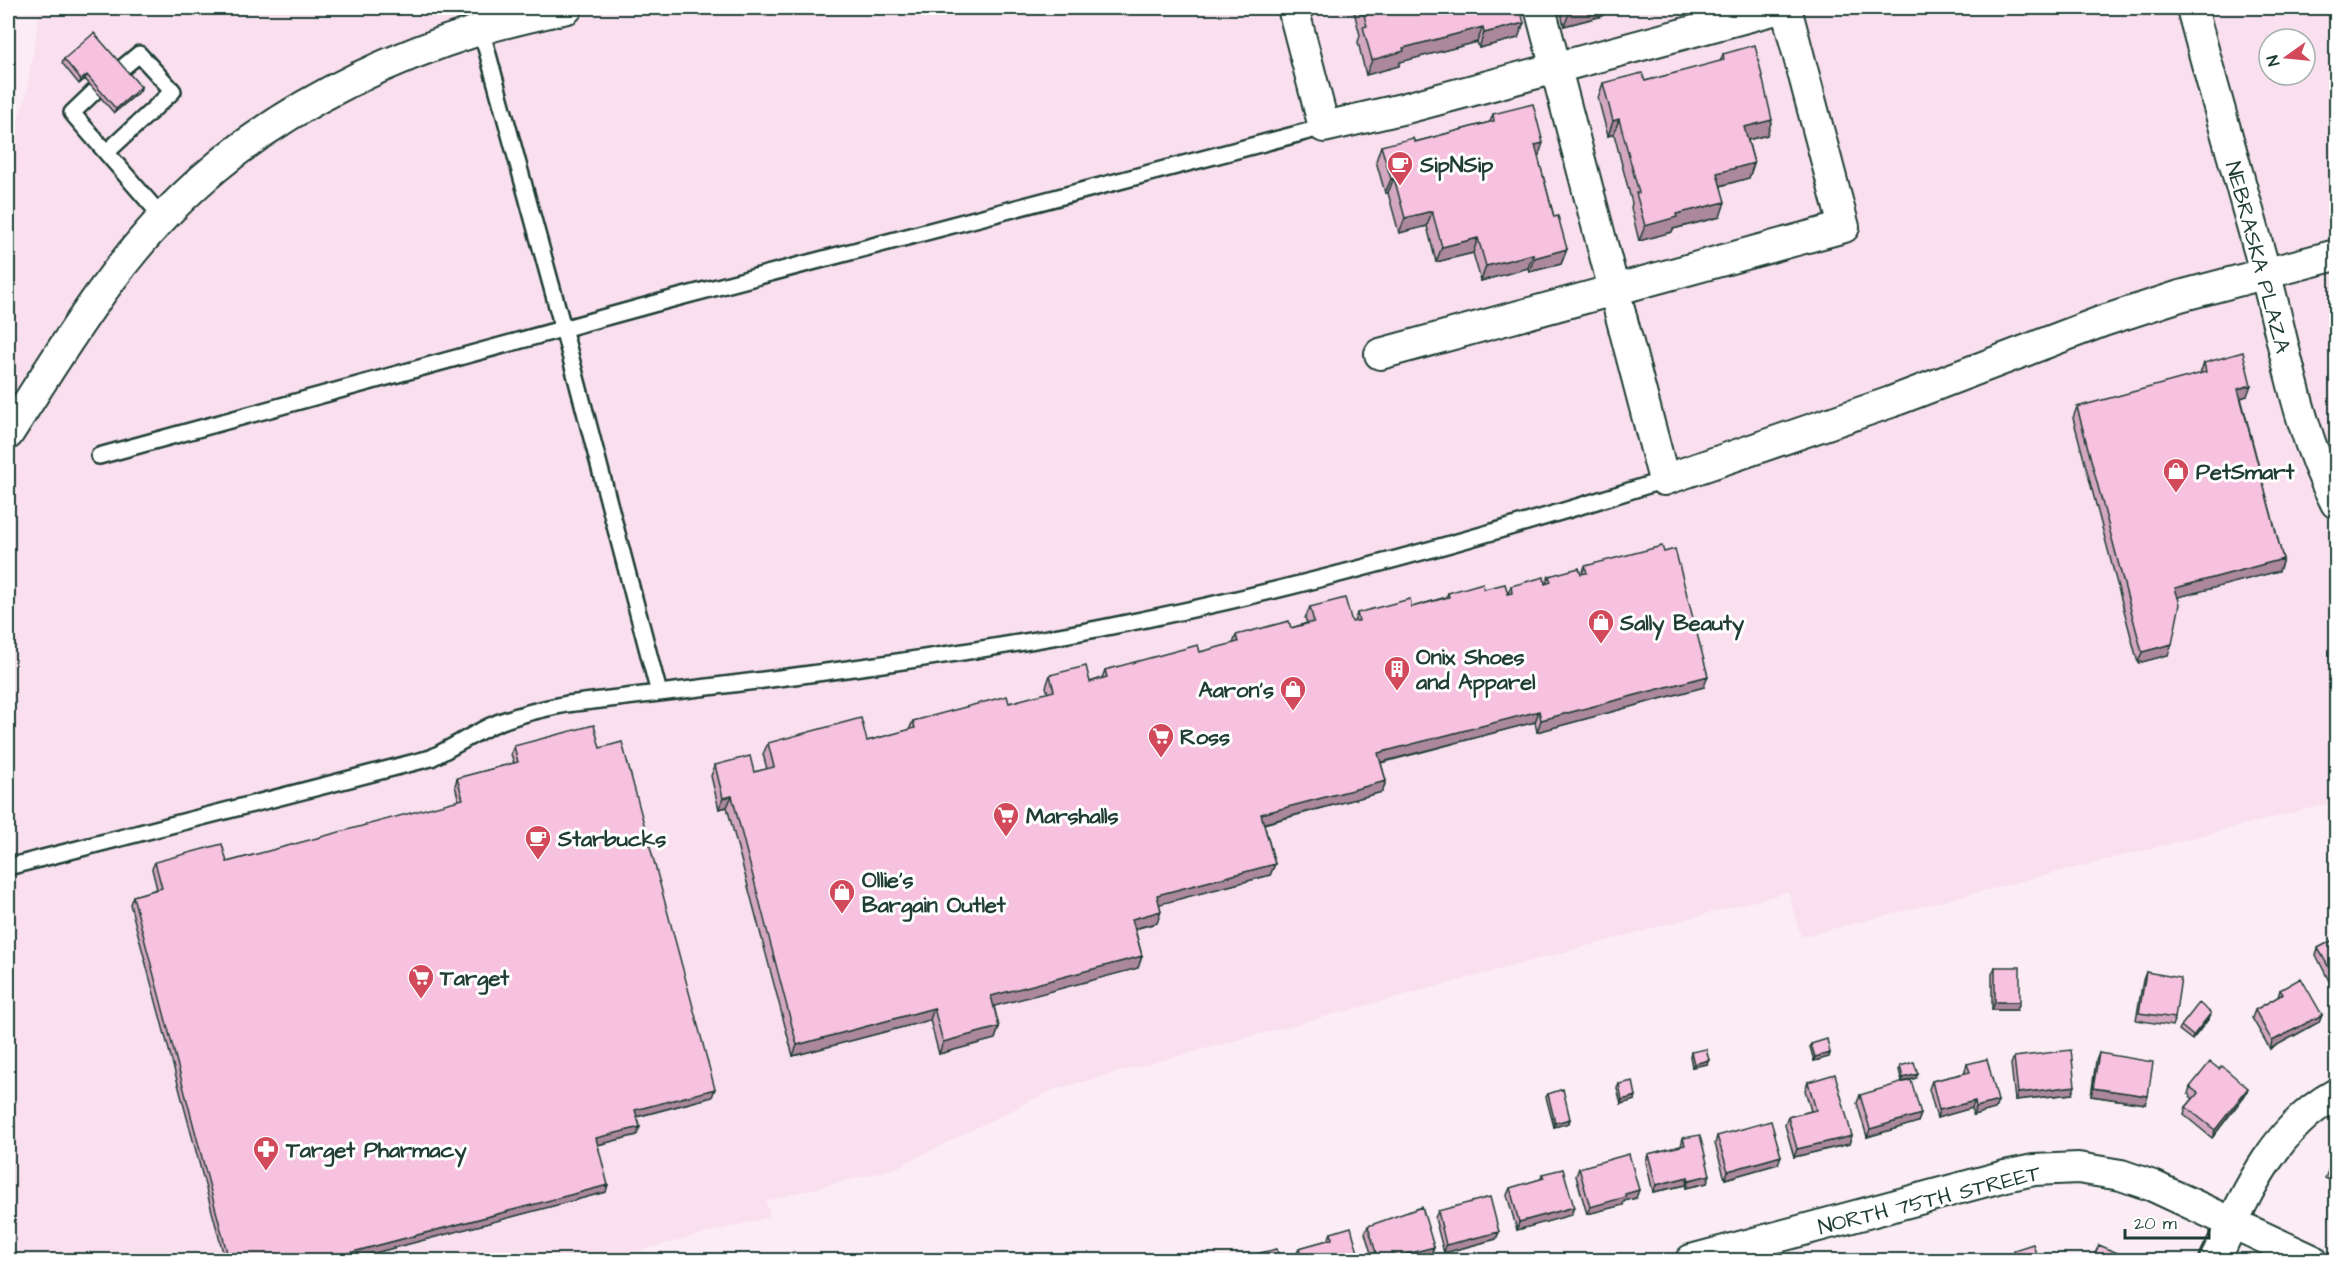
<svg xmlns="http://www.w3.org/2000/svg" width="2344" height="1268" font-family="'Architects Daughter',sans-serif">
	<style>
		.built { fill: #fae0ee; fill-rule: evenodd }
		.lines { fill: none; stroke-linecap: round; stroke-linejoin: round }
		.service-casing { stroke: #1f3d34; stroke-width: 20 }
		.minor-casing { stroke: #1f3d34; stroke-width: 34 }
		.service { stroke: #fff; stroke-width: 15 }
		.minor { stroke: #fff; stroke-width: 30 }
		.wall { fill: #d4a7c0; stroke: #1f3d34; stroke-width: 1.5 }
		.shaded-wall { fill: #ac889c; stroke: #1f3d34; stroke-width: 1.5 }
		.building { fill: #f6c2df; stroke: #1f3d34; stroke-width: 1.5 }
		.labels { text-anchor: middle; stroke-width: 6; stroke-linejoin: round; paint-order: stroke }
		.poi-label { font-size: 22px; font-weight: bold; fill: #1f3d34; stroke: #fff; text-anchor: start }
		.street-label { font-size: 22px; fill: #1f3d34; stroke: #fff }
	</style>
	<rect width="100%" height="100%" fill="#fcedf5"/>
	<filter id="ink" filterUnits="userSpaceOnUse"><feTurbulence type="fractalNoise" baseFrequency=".0167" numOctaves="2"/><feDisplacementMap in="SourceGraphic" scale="12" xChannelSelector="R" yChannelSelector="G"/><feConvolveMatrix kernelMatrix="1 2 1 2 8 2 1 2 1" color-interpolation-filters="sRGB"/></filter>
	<g filter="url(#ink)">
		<!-- built -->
		<path class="built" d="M 40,8 L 2336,8 L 2336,802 L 1801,937 L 1788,892 L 1053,1090 L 894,1169 L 766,1201 L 770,1217 L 603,1260 L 8,1260 L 8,143 L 25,100 ZM 2269,39 L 2305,39 L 2305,75 L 2269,75 Z"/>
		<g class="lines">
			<!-- service casing -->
			<g class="service-casing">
				<path id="service" d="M 481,29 L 563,328 L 659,693
					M 95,91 L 72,113 L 163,218
					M 107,152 L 173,91 L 139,54 L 121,69
					M 99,456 L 653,304 L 1324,127
					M 8,867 L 431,758 C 451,748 470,736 490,726 C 514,715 541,709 567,704 C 744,683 922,662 1097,629 C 1289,592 1478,539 1664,480"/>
			</g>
			<!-- minor casing -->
			<g class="minor-casing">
				<path id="minor" d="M 1293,8 L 1324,127 L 1406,108 L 1780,8
					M 1540,8 L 1664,480 L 1891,402 L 2103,321 L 2180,296 L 2336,255
					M 2192,8 C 2215,96 2241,184 2265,272 C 2286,350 2298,431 2336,503
					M 1380,354 L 1844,227 L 1786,8
					M 8,434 C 60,353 112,265 182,198 C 265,117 369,65 479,30 C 507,21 537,15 567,8
					M 1691,1260 L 2005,1176 L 2034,1170 L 2078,1168 L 2121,1175 L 2153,1186 L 2312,1260
					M 2215,1260 C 2244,1198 2273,1128 2336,1094"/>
			</g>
			<!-- service -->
			<use href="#service" class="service"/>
			<!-- minor -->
			<use href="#minor" class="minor"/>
		</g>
		<!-- wall -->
		<path class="wall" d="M 1353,8 L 1520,8 L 1518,38 L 1479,48 L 1477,42 L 1400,62 L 1399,66 L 1366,75 L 1358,42 L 1360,35 Z
			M 1560,8 L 1608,8 L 1605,8 L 1602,16 L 1564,26 Z
			M 1723,54 L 1767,135 L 1748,140 L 1754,163 L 1749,178 L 1721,186 L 1720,217 L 1673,229 L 1672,232 L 1639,241 L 1631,208 L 1632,203 L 1614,134 L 1608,136 L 1598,98 L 1603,83 L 1645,81 L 1720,62 Z
			M 64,59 L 141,87 L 140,91 L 114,113 L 85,79 L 79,84 L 62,63 Z
			M 1493,114 L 1538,157 L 1554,217 L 1567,249 L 1561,264 L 1529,272 L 1528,268 L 1481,281 L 1473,253 L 1436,262 L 1427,226 L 1399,233 L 1388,193 L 1385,193 L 1376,161 L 1381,146 L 1415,142 L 1490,122 Z
			M 2204,363 L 2247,396 L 2241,398 L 2283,559 L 2279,571 L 2178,597 L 2168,655 L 2138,663 L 2073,418 L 2077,407 L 2200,374 Z
			M 1585,566 L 1704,687 L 1537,732 L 1535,722 L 1381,763 L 1386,781 L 1382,792 L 1264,824 L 1275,864 L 1270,875 L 1159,904 L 1161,911 L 1157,923 L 1135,929 L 1142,956 L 1138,968 L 994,1006 L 999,1027 L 995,1039 L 939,1054 L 930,1020 L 793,1056 L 727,807 L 719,809 L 711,776 L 715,765 L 754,772 L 767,769 L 763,754 L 768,743 L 867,741 L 909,730 L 913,721 L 1009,703 L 1048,693 L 1046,687 L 1050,675 L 1090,682 L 1102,678 L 1105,670 L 1200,652 L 1233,644 L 1236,635 L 1291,628 L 1307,623 L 1305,618 L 1310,607 L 1352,622 L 1354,622 L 1357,613 L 1412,607 L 1446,597 L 1448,593 L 1484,589 L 1508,594 L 1511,586 L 1546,583 L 1549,576 L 1582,574 Z
			M 514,746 L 600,748 L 712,1097 L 637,1117 L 637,1135 L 598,1145 L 606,1192 L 348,1260 L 225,1260 L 130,904 L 133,896 L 157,889 L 152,869 L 155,862 L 227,862 L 459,801 L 455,786 L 457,778 L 514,763 L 511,754 Z
			M 2337,938 L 2337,992 L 2335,993 L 2316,955 L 2318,948 Z
			M 1995,967 L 2020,1002 L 2017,1010 L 1992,1010 L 1992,974 Z
			M 2146,972 L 2175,1018 L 2172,1026 L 2136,1020 L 2143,980 Z
			M 2280,990 L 2322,1015 L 2319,1022 L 2270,1049 L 2252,1018 L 2255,1010 L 2278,997 Z
			M 2210,1017 L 2192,1040 L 2179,1030 L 2181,1026 Z
			M 1811,1044 L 1830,1053 L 1829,1057 L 1814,1061 L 1810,1047 Z
			M 1691,1052 L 1707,1064 L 1692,1067 L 1690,1056 Z
			M 2099,1053 L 2145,1104 L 2091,1096 L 2096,1061 Z
			M 2014,1057 L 2072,1094 L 2015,1100 L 2011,1064 Z
			M 1967,1064 L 1998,1101 L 1995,1109 L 1973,1115 L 1972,1108 L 1937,1118 L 1929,1089 L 1932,1081 L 1965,1073 L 1965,1071 Z
			M 1900,1066 L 1916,1078 L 1902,1082 L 1899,1070 Z
			M 2219,1069 L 2248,1088 L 2245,1095 L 2212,1138 L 2184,1115 L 2186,1107 L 2193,1099 L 2188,1094 L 2190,1087 Z
			M 1808,1082 L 1849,1144 L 1794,1157 L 1785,1125 L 1788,1117 L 1811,1111 L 1805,1090 Z
			M 1619,1084 L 1635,1100 L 1621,1104 L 1617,1088 Z
			M 1548,1094 L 1570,1119 L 1569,1123 L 1554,1127 L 1546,1097 Z
			M 1860,1095 L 1921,1114 L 1918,1122 L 1867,1137 L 1857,1103 Z
			M 1717,1136 L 1778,1164 L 1725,1179 L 1715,1144 Z
			M 1683,1138 L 1707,1183 L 1686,1188 L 1686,1185 L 1653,1192 L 1646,1162 L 1648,1154 L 1681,1146 Z
			M 2337,1150 L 2337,1183 L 2325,1178 Z
			M 1579,1168 L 1636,1198 L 1624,1201 L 1623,1205 L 1587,1214 L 1576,1176 Z
			M 1542,1174 L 1574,1207 L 1571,1215 L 1517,1230 L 1507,1195 L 1510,1188 L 1541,1179 Z
			M 1438,1211 L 1499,1232 L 1496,1239 L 1444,1253 L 1435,1218 Z
			M 1368,1226 L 1434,1247 L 1431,1254 L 1409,1260 L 1373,1260 L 1365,1233 Z
			M 1331,1233 L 1360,1260 L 1297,1260 L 1296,1256 L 1299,1248 L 1328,1240 Z"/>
		<!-- shaded-wall -->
		<path class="shaded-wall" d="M 1584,8 L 1608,8 L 1605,8 L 1602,16 L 1564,26 L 1570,11 Z
			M 1524,23 L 1518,38 L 1479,48 L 1484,33 Z
			M 1483,27 L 1477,42 L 1400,62 L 1399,66 L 1366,75 L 1372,60 L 1403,48 Z
			M 87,75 L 85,79 L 79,84 L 81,80 Z
			M 141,87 L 140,91 L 114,113 L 116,109 Z
			M 1619,119 L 1614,134 L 1608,136 L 1613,121 Z
			M 1772,120 L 1767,135 L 1739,142 L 1744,127 Z
			M 1543,143 L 1538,158 L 1535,145 Z
			M 1754,163 L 1749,178 L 1712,188 L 1717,173 Z
			M 1394,178 L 1388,193 L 1385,193 L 1391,179 Z
			M 1725,202 L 1720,217 L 1673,229 L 1672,232 L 1639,241 L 1645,226 L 1676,214 Z
			M 1432,211 L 1427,226 L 1399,233 L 1405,218 Z
			M 1478,238 L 1473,253 L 1436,262 L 1442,247 Z
			M 1567,249 L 1561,264 L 1529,272 L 1534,258 Z
			M 1533,254 L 1528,268 L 1481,281 L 1486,266 Z
			M 2251,385 L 2247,396 L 2234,400 L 2238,389 Z
			M 2283,559 L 2279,571 L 2171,599 L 2175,588 Z
			M 2172,644 L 2168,655 L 2138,663 L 2142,652 Z
			M 1708,676 L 1704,687 L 1537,732 L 1541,720 Z
			M 1539,711 L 1535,722 L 1374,764 L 1378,753 Z
			M 1386,781 L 1382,792 L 1257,825 L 1261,814 Z
			M 732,796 L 727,807 L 719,809 L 723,798 Z
			M 1275,864 L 1270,875 L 1153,906 L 1157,895 Z
			M 1161,911 L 1157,923 L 1128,930 L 1132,919 Z
			M 1142,956 L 1138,968 L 987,1008 L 991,996 Z
			M 1995,1002 L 2020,1002 L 2017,1010 L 1992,1010 Z
			M 934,1008 L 930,1020 L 793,1056 L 797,1045 Z
			M 2211,1013 L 2210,1017 L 2192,1040 L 2193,1036 Z
			M 2322,1015 L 2319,1022 L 2270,1049 L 2272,1041 Z
			M 999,1027 L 995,1039 L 939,1054 L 943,1042 Z
			M 1830,1053 L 1829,1057 L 1814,1061 L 1815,1057 Z
			M 1709,1060 L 1707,1064 L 1692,1067 L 1694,1064 Z
			M 1918,1074 L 1916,1078 L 1902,1082 L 1903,1078 Z
			M 2075,1086 L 2072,1094 L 2015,1100 L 2018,1093 Z
			M 2093,1088 L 2148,1096 L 2145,1104 L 2091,1096 Z
			M 2248,1088 L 2245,1095 L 2212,1138 L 2215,1130 Z
			M 715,1089 L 712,1097 L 632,1118 L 635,1110 Z
			M 1636,1096 L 1635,1100 L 1621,1104 L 1622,1100 Z
			M 1975,1101 L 1972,1108 L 1937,1118 L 1939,1110 Z
			M 1998,1101 L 1995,1109 L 1973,1115 L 1976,1107 Z
			M 1921,1114 L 1918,1122 L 1867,1137 L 1870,1129 Z
			M 1570,1119 L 1569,1123 L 1554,1127 L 1555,1123 Z
			M 640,1127 L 637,1135 L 593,1146 L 596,1138 Z
			M 1852,1136 L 1849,1144 L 1794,1157 L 1797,1149 Z
			M 1781,1156 L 1778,1164 L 1725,1179 L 1728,1171 Z
			M 1710,1175 L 1707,1183 L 1686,1188 L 1689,1180 Z
			M 1688,1177 L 1686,1185 L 1653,1192 L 1656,1185 Z
			M 608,1185 L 606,1192 L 348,1260 L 322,1260 Z
			M 1639,1190 L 1636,1198 L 1624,1201 L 1623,1205 L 1587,1214 L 1590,1207 L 1625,1194 Z
			M 1574,1207 L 1571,1215 L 1517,1230 L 1519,1222 Z
			M 1499,1232 L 1496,1239 L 1444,1253 L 1446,1245 Z
			M 1434,1247 L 1431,1254 L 1409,1260 L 1384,1260 Z"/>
		<!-- building -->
		<path class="building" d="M 1362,8 L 1520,8 L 1524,23 L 1484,33 L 1483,27 L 1403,48 L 1404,51 L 1372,60 L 1363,27 L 1367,26 Z
			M 1569,8 L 1584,8 L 1570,11 Z
			M 94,33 L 141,87 L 116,109 L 87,75 L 81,80 L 64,59 Z
			M 1755,45 L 1772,120 L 1744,127 L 1754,163 L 1717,173 L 1725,202 L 1676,214 L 1677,217 L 1645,226 L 1636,193 L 1639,193 L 1619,119 L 1613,121 L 1603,83 L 1642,73 L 1645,81 L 1724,60 L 1723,54 Z
			M 1533,104 L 1543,143 L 1535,145 L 1554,217 L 1558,216 L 1567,249 L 1534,258 L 1533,254 L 1486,266 L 1478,238 L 1442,247 L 1432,211 L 1405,218 L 1394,178 L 1391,179 L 1381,146 L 1413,138 L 1415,142 L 1494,121 L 1493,114 Z
			M 2243,352 L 2251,385 L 2238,389 L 2283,559 L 2175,588 L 2180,604 L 2172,644 L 2142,652 L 2077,407 L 2206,372 L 2204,363 Z
			M 1662,546 L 1664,552 L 1675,549 L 1708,676 L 1541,720 L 1539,711 L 1378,753 L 1386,781 L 1261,814 L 1275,864 L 1157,895 L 1161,911 L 1132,919 L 1142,956 L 991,996 L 999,1027 L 943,1042 L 934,1008 L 797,1045 L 732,796 L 723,798 L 715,765 L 750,756 L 754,772 L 774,767 L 768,743 L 861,718 L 867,741 L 915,728 L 913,721 L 1007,696 L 1009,703 L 1054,691 L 1050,675 L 1086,666 L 1090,682 L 1107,677 L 1105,670 L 1198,645 L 1200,652 L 1238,642 L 1236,635 L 1289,621 L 1291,628 L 1314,622 L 1310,607 L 1345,598 L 1352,622 L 1359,621 L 1357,613 L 1410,599 L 1412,607 L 1449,597 L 1448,593 L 1483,583 L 1484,589 L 1505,584 L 1508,594 L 1512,593 L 1511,586 L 1544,577 L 1545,584 L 1551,582 L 1549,576 L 1579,568 L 1581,574 L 1587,573 L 1585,566 Z
			M 594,725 L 600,748 L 622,742 L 715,1089 L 635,1110 L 640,1127 L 596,1138 L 608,1185 L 322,1260 L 229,1260 L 133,896 L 162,888 L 155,862 L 222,844 L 227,862 L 463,799 L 457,778 L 518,762 L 514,746 Z
			M 2337,938 L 2337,982 L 2318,948 Z
			M 1995,967 L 2020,967 L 2020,1002 L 1995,1002 Z
			M 2146,972 L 2181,978 L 2175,1018 L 2139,1013 Z
			M 2301,978 L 2322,1015 L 2272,1041 L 2255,1010 L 2283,994 L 2280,990 Z
			M 2199,1003 L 2211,1013 L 2193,1036 L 2181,1026 Z
			M 1827,1039 L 1830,1053 L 1815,1057 L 1811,1044 Z
			M 1706,1049 L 1709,1060 L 1694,1064 L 1691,1052 Z
			M 2071,1050 L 2075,1086 L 2018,1093 L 2014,1057 Z
			M 2099,1053 L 2153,1062 L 2148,1096 L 2093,1088 Z
			M 1987,1059 L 1998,1101 L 1976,1107 L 1975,1101 L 1939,1110 L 1932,1081 L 1970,1072 L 1967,1064 Z
			M 1914,1062 L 1918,1074 L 1903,1078 L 1900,1066 Z
			M 2210,1062 L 2219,1069 L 2222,1066 L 2248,1088 L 2215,1130 L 2186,1107 L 2198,1093 L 2190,1087 Z
			M 1835,1074 L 1852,1136 L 1797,1149 L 1788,1117 L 1816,1110 L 1808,1082 Z
			M 1911,1080 L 1921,1114 L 1870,1129 L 1860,1095 Z
			M 1633,1081 L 1636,1096 L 1622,1100 L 1619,1084 Z
			M 1563,1089 L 1570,1119 L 1555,1123 L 1548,1094 Z
			M 1771,1121 L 1781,1156 L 1728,1171 L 1717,1136 Z
			M 1700,1135 L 1710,1175 L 1689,1180 L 1688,1177 L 1656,1185 L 1648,1154 L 1685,1145 L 1683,1138 Z
			M 2337,1150 L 2337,1174 L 2328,1170 Z
			M 1629,1154 L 1639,1190 L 1625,1194 L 1626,1197 L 1590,1207 L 1579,1168 Z
			M 1563,1169 L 1574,1207 L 1519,1222 L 1510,1188 L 1544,1178 L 1542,1174 Z
			M 1490,1197 L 1499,1232 L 1446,1245 L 1438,1211 Z
			M 1422,1207 L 1434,1247 L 1384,1260 L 1378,1260 L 1368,1226 Z
			M 1351,1227 L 1360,1260 L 1302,1260 L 1299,1248 L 1332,1239 L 1331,1233 Z
			M 2033,1244 L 2038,1260 L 1987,1260 L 2014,1253 L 2014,1250 Z
			M 2099,1245 L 2134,1260 L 2092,1260 Z
			M 1277,1249 L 1280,1260 L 1231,1260 Z"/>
	</g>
	<!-- icons -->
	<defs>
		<g id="cafe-pin" transform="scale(1.35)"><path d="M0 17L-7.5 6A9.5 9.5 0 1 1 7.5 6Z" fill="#d1495b" stroke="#fff"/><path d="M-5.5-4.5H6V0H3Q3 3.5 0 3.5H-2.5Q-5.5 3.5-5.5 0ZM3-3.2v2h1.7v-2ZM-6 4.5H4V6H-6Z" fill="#fff"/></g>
		<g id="shop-pin" transform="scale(1.35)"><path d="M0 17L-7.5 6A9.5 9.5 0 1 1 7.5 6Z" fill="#d1495b" stroke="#fff"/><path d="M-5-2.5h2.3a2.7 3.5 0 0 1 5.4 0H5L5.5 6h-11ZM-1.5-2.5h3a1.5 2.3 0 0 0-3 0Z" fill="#fff"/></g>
		<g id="building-pin" transform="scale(1.35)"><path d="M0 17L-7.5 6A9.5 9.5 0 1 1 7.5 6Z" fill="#d1495b" stroke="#fff"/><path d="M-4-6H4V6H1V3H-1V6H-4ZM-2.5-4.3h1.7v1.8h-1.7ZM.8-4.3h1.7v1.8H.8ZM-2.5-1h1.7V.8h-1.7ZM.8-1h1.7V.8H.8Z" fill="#fff"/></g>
		<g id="supermarket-pin" transform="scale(1.35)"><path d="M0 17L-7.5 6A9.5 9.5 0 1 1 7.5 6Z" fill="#d1495b" stroke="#fff"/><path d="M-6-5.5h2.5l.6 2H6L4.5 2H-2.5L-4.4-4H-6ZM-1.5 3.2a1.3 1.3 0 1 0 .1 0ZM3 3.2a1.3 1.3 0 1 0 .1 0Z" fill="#fff"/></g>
		<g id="pharmacy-pin" transform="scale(1.35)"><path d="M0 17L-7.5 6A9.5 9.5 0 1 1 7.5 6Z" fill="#d1495b" stroke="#fff"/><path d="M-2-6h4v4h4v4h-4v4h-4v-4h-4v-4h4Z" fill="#fff"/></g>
	</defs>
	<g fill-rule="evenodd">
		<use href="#cafe-pin" x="1400" y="164"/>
		<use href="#shop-pin" x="2176" y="471"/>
		<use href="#shop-pin" x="1601" y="622"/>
		<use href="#building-pin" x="1397" y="669"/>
		<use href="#shop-pin" x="1293" y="689"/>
		<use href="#supermarket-pin" x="1161" y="736"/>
		<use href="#supermarket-pin" x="1006" y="815"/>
		<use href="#cafe-pin" x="538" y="838"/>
		<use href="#shop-pin" x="842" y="892"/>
		<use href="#supermarket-pin" x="421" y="977"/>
		<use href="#pharmacy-pin" x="266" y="1149"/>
	</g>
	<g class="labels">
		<!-- poi labels -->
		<g class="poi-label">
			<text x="1420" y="172">SipNSip</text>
			<text x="2196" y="479">PetSmart</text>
			<text x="1620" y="630">Sally Beauty</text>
			<text x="1416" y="664">Onix Shoes<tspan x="1416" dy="25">and Apparel</tspan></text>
			<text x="1274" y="697" text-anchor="end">Aaron's</text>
			<text x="1180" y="744">Ross</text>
			<text x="1026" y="823">Marshalls</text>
			<text x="558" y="846">Starbucks</text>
			<text x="862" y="887">Ollie's<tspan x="862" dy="25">Bargain Outlet</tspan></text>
			<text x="440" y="985">Target</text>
			<text x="286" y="1157">Target Pharmacy</text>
		</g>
		<!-- street labels -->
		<g class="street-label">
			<text transform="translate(2259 257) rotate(75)" y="8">NEBRASKA PLAZA</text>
			<text transform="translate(1929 1199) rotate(-14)" y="8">NORTH 75TH STREET</text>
		</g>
	</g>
	<!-- margin -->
	<rect width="2344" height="1268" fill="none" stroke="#fff" stroke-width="30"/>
	<rect x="15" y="15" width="2314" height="1238" fill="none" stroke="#1f3d34" stroke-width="2" filter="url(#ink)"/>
	<!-- north arrow -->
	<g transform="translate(2287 57) rotate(255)"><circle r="28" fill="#ffffff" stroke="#a5b1ae" stroke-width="1.5"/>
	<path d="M0-4.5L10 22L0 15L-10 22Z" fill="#d1495b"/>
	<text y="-9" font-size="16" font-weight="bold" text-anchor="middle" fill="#1f3d34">N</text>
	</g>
	<!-- scale -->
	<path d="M2125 1229v9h84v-9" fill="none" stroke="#1f3d34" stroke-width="3"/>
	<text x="2134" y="1229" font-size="18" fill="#1f3d34" stroke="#ffffff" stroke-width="4.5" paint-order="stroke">20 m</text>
</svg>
